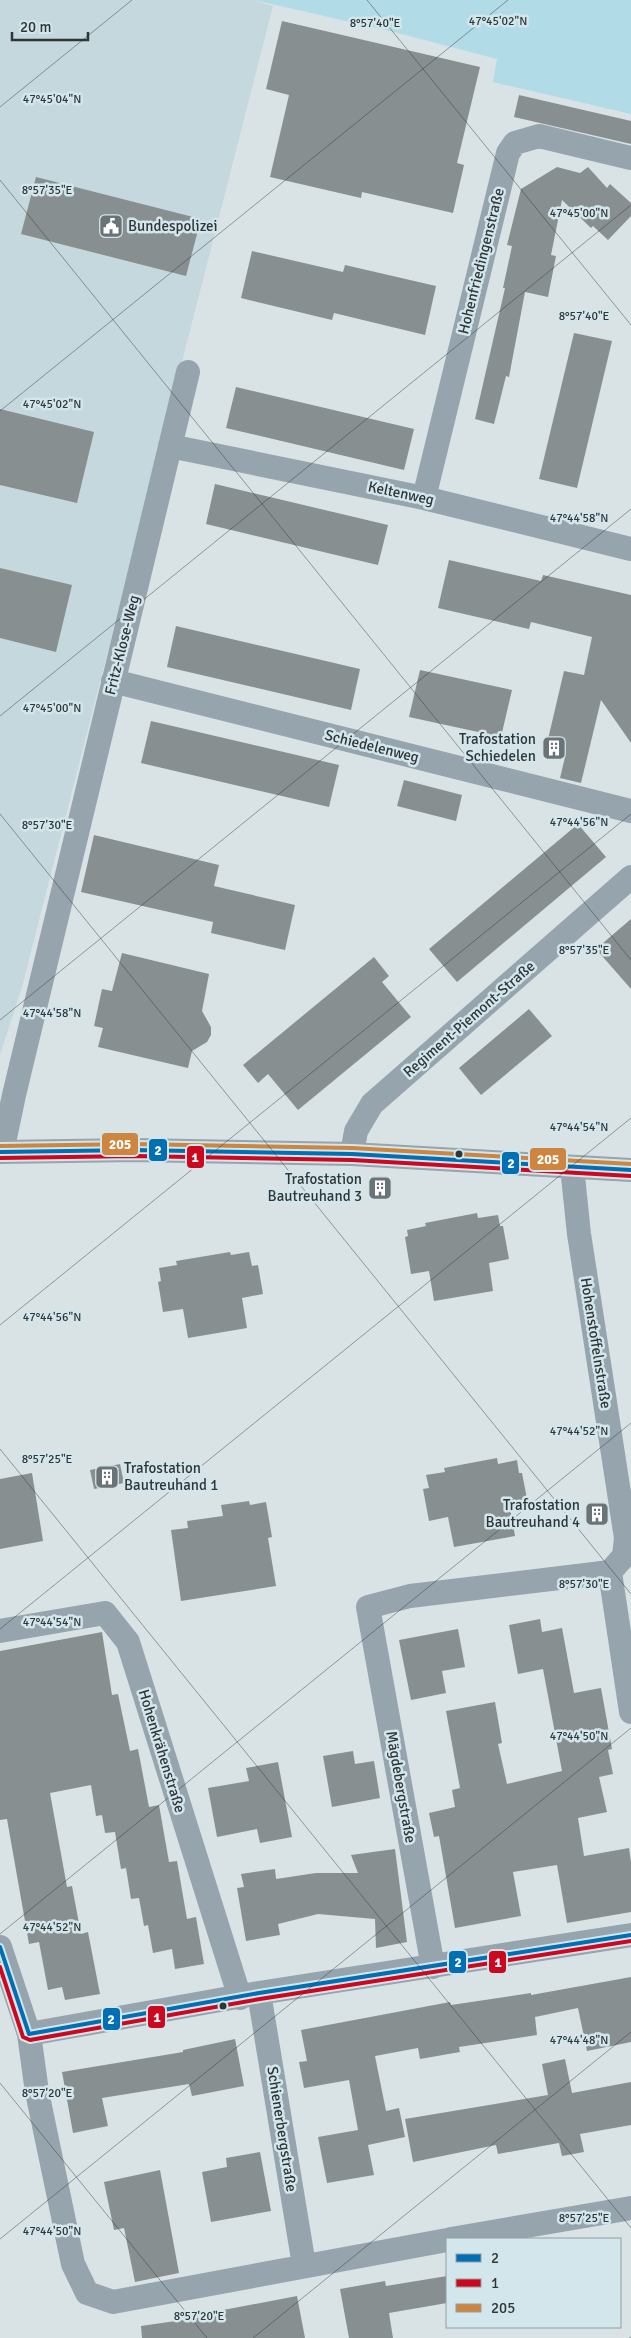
<svg xmlns="http://www.w3.org/2000/svg" width="631" height="2338" font-family="Signika,sans-serif">
	<style>
		.built { fill: #c4d8dd }
		.green { fill: #b1dbe6 }
		.building { fill: #888f91 }
		.lines { fill: none; stroke-linecap: round; stroke-linejoin: round }
		.street { stroke: #96a4ad; stroke-width: 24 }
		.bus-1-casing { stroke: #d3e6ec; stroke-width: 8 }
		.bus-2-casing { stroke: #d3e6ec; stroke-width: 8 }
		.bus-3-casing { stroke: #d3e6ec; stroke-width: 8 }
		.bus-1 { stroke: #006fb4; stroke-width: 4 }
		.bus-2 { stroke: #cd071e; stroke-width: 4 }
		.bus-3 { stroke: #cd853f; stroke-width: 4 }
		.ticks { fill: none; stroke: #2f3638; stroke-width: 1; stroke-opacity: 0.45 }
		.bus-dot { fill: #2f3638; stroke: #d3e6ec; stroke-width: 2 }
		.labels { text-anchor: middle; stroke-width: 5; stroke-linejoin: round; paint-order: stroke }
		.poi-label { font-size: 15px; fill: #2f3638; stroke: #d3e6ec; text-anchor: end }
		.street-label { font-size: 15px; fill: #2f3638; stroke: #d3e6ec }
		.ticks-label { font-size: 12px; text-anchor: middle; fill: #2f3638; stroke: #d3e6ec; stroke-width: 5; stroke-linejoin: round; paint-order: stroke }
		.line-badge { stroke: #d3e6ec; stroke-width: 2 }
		.badge-label { font-size: 14px; text-anchor: middle; font-weight: bold; fill: #fff }
	</style>
	<rect width="100%" height="100%" fill="#d9e3e6"/>
	<!-- built -->
	<path class="built" d="M 0,0 L 253,0 L 273,6 L 22,987 L 0,1055 Z"/>
	<!-- green -->
	<path class="green" d="M 254,0 L 631,0 L 631,114 L 493,82 L 497,59 L 390,31 Z"/>
	<!-- building -->
	<path class="building" d="M 282,21 L 480,67 L 457,163 L 464,165 L 453,213 L 362,192 L 361,198 L 270,177 L 289,95 L 266,89 Z
		M 519,95 L 631,121 L 631,144 L 514,117 Z
		M 557,167 L 580,173 L 588,167 L 607,188 L 610,184 L 631,203 L 631,216 L 608,240 L 593,226 L 591,228 L 562,200 L 551,255 L 556,256 L 548,297 L 525,292 L 509,377 L 506,376 L 494,424 L 475,419 L 505,288 L 503,288 L 512,246 L 507,245 L 521,189 Z
		M 36,177 L 201,219 L 186,276 L 21,234 Z
		M 252,251 L 343,272 L 345,265 L 436,286 L 425,335 L 334,313 L 332,320 L 241,298 Z
		M 574,333 L 612,341 L 577,488 L 539,479 Z
		M 236,387 L 414,429 L 404,470 L 226,428 Z
		M 0,409 L 94,432 L 77,503 L 0,485 Z
		M 215,484 L 388,525 L 378,565 L 206,524 Z
		M 449,560 L 541,581 L 543,575 L 631,595 L 631,743 L 601,700 L 581,783 L 560,778 L 565,757 L 545,752 L 564,671 L 584,675 L 592,637 L 531,622 L 529,629 L 438,608 Z
		M 0,568 L 72,585 L 56,652 L 0,638 Z
		M 176,626 L 360,669 L 351,710 L 167,667 Z
		M 420,670 L 512,690 L 501,737 L 409,717 Z
		M 151,721 L 339,765 L 329,807 L 141,763 Z
		M 404,780 L 462,795 L 456,821 L 397,806 Z
		M 578,824 L 606,857 L 457,982 L 429,949 Z
		M 94,835 L 219,865 L 214,886 L 295,905 L 285,950 L 211,933 L 213,922 L 81,892 Z
		M 631,919 L 631,989 L 596,949 Z
		M 122,953 L 209,974 L 202,1011 L 211,1027 L 211,1035 L 207,1042 L 192,1051 L 188,1068 L 98,1047 L 103,1028 L 94,1026 L 102,989 L 112,991 Z
		M 374,957 L 389,976 L 382,982 L 411,1017 L 298,1110 L 268,1074 L 258,1083 L 243,1065 Z
		M 529,1009 L 552,1036 L 481,1095 L 459,1068 Z
		M 477,1213 L 478,1218 L 498,1215 L 500,1226 L 503,1226 L 509,1259 L 489,1263 L 493,1291 L 434,1301 L 429,1271 L 411,1274 L 405,1237 L 408,1236 L 407,1230 L 426,1226 L 425,1223 Z
		M 230,1252 L 231,1255 L 249,1252 L 252,1266 L 258,1265 L 263,1294 L 242,1298 L 247,1328 L 188,1338 L 183,1309 L 163,1312 L 158,1282 L 161,1281 L 159,1268 L 177,1265 L 176,1261 Z
		M 497,1458 L 498,1464 L 517,1460 L 519,1473 L 522,1473 L 528,1504 L 510,1507 L 515,1536 L 454,1547 L 448,1517 L 429,1521 L 423,1489 L 429,1488 L 426,1475 L 445,1472 L 444,1468 Z
		M 120,1464 L 124,1483 L 94,1489 L 90,1470 Z
		M 32,1473 L 43,1541 L 0,1549 L 0,1479 Z
		M 249,1501 L 250,1505 L 266,1502 L 272,1537 L 268,1538 L 276,1586 L 181,1601 L 171,1530 L 188,1528 L 187,1521 L 223,1516 L 221,1505 Z
		M 540,1619 L 542,1632 L 562,1628 L 574,1693 L 601,1688 L 612,1749 L 608,1750 L 613,1774 L 599,1777 L 607,1812 L 578,1818 L 584,1856 L 629,1848 L 631,1862 L 631,1912 L 567,1923 L 557,1865 L 513,1872 L 521,1916 L 455,1928 L 439,1836 L 434,1837 L 429,1813 L 455,1807 L 452,1790 L 460,1788 L 446,1711 L 495,1702 L 502,1743 L 498,1744 L 507,1784 L 562,1771 L 543,1669 L 518,1674 L 509,1625 Z
		M 458,1629 L 465,1667 L 442,1671 L 446,1693 L 411,1700 L 399,1640 Z
		M 102,1632 L 112,1695 L 118,1694 L 130,1751 L 138,1749 L 149,1807 L 159,1805 L 169,1862 L 177,1861 L 187,1919 L 196,1917 L 204,1964 L 175,1969 L 172,1949 L 153,1953 L 148,1925 L 144,1926 L 139,1898 L 131,1899 L 126,1868 L 121,1869 L 115,1832 L 105,1833 L 102,1815 L 96,1816 L 91,1785 L 50,1793 L 67,1887 L 72,1886 L 81,1934 L 88,1932 L 100,1994 L 65,2000 L 62,1987 L 48,1990 L 39,1942 L 29,1944 L 7,1819 L 0,1820 L 0,1651 Z
		M 353,1751 L 355,1764 L 374,1761 L 380,1798 L 332,1807 L 323,1756 Z
		M 278,1762 L 292,1837 L 260,1843 L 257,1829 L 217,1837 L 208,1788 L 249,1781 L 246,1768 Z
		M 395,1849 L 407,1942 L 376,1948 L 375,1919 L 318,1914 L 278,1924 L 280,1935 L 246,1941 L 237,1888 L 244,1887 L 241,1874 L 275,1869 L 276,1879 L 316,1873 L 358,1873 L 351,1855 Z
		M 631,1977 L 631,2042 L 587,2051 L 578,2008 L 535,2017 L 537,2035 L 459,2047 L 460,2052 L 420,2059 L 418,2048 L 375,2056 L 386,2111 L 399,2108 L 405,2137 L 368,2145 L 374,2175 L 327,2183 L 318,2137 L 358,2130 L 349,2080 L 304,2088 L 299,2062 L 307,2061 L 301,2030 L 450,2002 L 451,2005 L 531,1993 L 531,1995 Z
		M 235,2039 L 244,2086 L 192,2096 L 189,2084 L 102,2098 L 108,2126 L 73,2133 L 62,2072 L 183,2052 L 183,2050 Z
		M 565,2059 L 572,2093 L 631,2082 L 631,2125 L 580,2134 L 584,2152 L 562,2156 L 559,2143 L 498,2154 L 496,2145 L 413,2162 L 405,2119 L 548,2095 L 542,2064 Z
		M 260,2152 L 271,2211 L 211,2222 L 202,2172 L 227,2167 L 226,2158 Z
		M 160,2170 L 179,2273 L 135,2282 L 124,2228 L 114,2230 L 104,2182 Z
		M 447,2276 L 447,2303 L 389,2313 L 393,2338 L 349,2338 L 340,2289 L 385,2281 L 386,2286 Z
		M 297,2296 L 305,2338 L 142,2338 L 141,2326 L 224,2314 L 223,2310 Z"/>
	<g class="lines">
		<!-- street -->
		<path class="street" d="M 170,446 L 424,498 L 631,549
			M 424,498 L 508,153 L 515,143 L 539,136 L 631,158
			M 113,681 L 631,811
			M 0,1152 L 135,1150 L 352,1154 L 631,1170
			M 2,1152 L 14,1095 L 188,372
			M 352,1154 L 356,1131 L 372,1104 L 631,877
			M 572,1167 L 579,1234 L 626,1538 L 624,1556 L 610,1572 L 631,1712
			M 0,1631 L 105,1613 L 128,1642 L 240,1998
			M 0,1947 L 29,2034 L 37,2092 L 73,2264 L 87,2293 L 113,2302 L 447,2240
			M 433,1967 L 368,1607 L 410,1596 L 610,1572
			M 259,1993 L 304,2265
			M 29,2034 L 259,1993 L 631,1935
			M 451,2239 L 631,2208"/>
		<!-- bus-1 casing -->
		<g class="bus-1-casing">
			<path id="bus-1" d="M 0,1152 L 135,1150 L 352,1154 L 631,1170
				M 0,1947 L 29,2034 L 259,1993 L 631,1935"/>
		</g>
		<!-- bus-2 casing -->
		<g class="bus-2-casing">
			<path id="bus-2" d="M 0,1158 L 135,1156 L 352,1160 L 631,1176
				M 0,1967 L 23,2037 L 30,2040 L 260,1999 L 631,1941"/>
		</g>
		<!-- bus-3 casing -->
		<g class="bus-3-casing">
			<path id="bus-3" d="M 0,1146 L 135,1144 L 352,1148 L 631,1164"/>
		</g>
		<!-- bus-1 -->
		<use href="#bus-1" class="bus-1"/>
		<!-- bus-2 -->
		<use href="#bus-2" class="bus-2"/>
		<!-- bus-3 -->
		<use href="#bus-3" class="bus-3"/>
	</g>
	<!-- ticks -->
	<path class="ticks" d="M 367,0 L 631,325M 0,107 L 132,0M 0,180 L 631,960M 0,411 L 508,0M 0,716 L 631,205M 0,814 L 631,1594M 0,1020 L 631,509M 0,1325 L 631,814M 0,1449 L 631,2228M 0,1629 L 631,1118M 0,1934 L 631,1423M 0,2083 L 207,2338M 0,2239 L 631,1728M 253,2338 L 631,2032M 629,2338 L 631,2337"/>
	<!-- icons -->
	<defs>
		<g id="civic-square" transform="scale(1.25)"><rect x="-9" y="-9" width="18" height="18" rx="4" fill="#6a7375" stroke="#d3e6ec"/><path d="M-.6-6.5H3V-4.5H.6V-3L4-1V1h2V6H-6V1h2V-1L-.6-3ZM-1.2 2.5V6h2.4V2.5Z" fill="#fff"/></g>
		<g id="building-square" transform="scale(1.25)"><rect x="-9" y="-9" width="18" height="18" rx="4" fill="#6a7375" stroke="#d3e6ec"/><path d="M-4-6H4V6H1V3H-1V6H-4ZM-2.5-4.3h1.7v1.8h-1.7ZM.8-4.3h1.7v1.8H.8ZM-2.5-1h1.7V.8h-1.7ZM.8-1h1.7V.8H.8Z" fill="#fff"/></g>
	</defs>
	<g fill-rule="evenodd">
		<use href="#civic-square" x="111" y="226"/>
		<use href="#building-square" x="554" y="748"/>
		<use href="#building-square" x="380" y="1188"/>
		<use href="#building-square" x="107" y="1477"/>
		<use href="#building-square" x="597" y="1514"/>
	</g>
	<!-- markers -->
	<g class="bus-dot">
		<circle cx="459" cy="1154" r="4.5"/>
		<circle cx="223" cy="2006" r="4.5"/>
	</g>
	<g class="labels">
		<!-- poi labels -->
		<g class="poi-label">
			<text x="128" y="231" text-anchor="start">Bundespolizei</text>
			<text x="536" y="744">Trafostation<tspan x="536" dy="17">Schiedelen</tspan></text>
			<text x="362" y="1184">Trafostation<tspan x="362" dy="17">Bautreuhand 3</tspan></text>
			<text x="124" y="1473" text-anchor="start">Trafostation<tspan x="124" dy="17">Bautreuhand 1</tspan></text>
			<text x="580" y="1510">Trafostation<tspan x="580" dy="17">Bautreuhand 4</tspan></text>
		</g>
		<!-- street labels -->
		<g class="street-label">
			<text transform="translate(481 261) rotate(-76)" y="5">Hohenfriedingenstraße</text>
			<text transform="translate(401 493) rotate(12)" y="5">Keltenweg</text>
			<text transform="translate(122 645) rotate(-76)" y="5">Fritz-Klose-Weg</text>
			<text transform="translate(372 746) rotate(14)" y="5">Schiedelenweg</text>
			<text transform="translate(469 1019) rotate(-41)" y="5">Regiment-Piemont-Straße</text>
			<text transform="translate(596 1343) rotate(81)" y="5">Hohenstoffelnstraße</text>
			<text transform="translate(162 1751) rotate(73)" y="5">Hohenkrähenstraße</text>
			<text transform="translate(401 1787) rotate(80)" y="5">Mägdebergstraße</text>
			<text transform="translate(282 2129) rotate(81)" y="5">Schienerbergstraße</text>
		</g>
	</g>
	<g class="ticks-label">
		<text x="498" y="25">47°45'02"N</text>
		<text x="375" y="27">8°57'40"E</text>
		<text x="52" y="103">47°45'04"N</text>
		<text x="47" y="194">8°57'35"E</text>
		<text x="579" y="217">47°45'00"N</text>
		<text x="584" y="320">8°57'40"E</text>
		<text x="52" y="408">47°45'02"N</text>
		<text x="579" y="522">47°44'58"N</text>
		<text x="52" y="712">47°45'00"N</text>
		<text x="579" y="826">47°44'56"N</text>
		<text x="47" y="829">8°57'30"E</text>
		<text x="584" y="954">8°57'35"E</text>
		<text x="52" y="1017">47°44'58"N</text>
		<text x="579" y="1131">47°44'54"N</text>
		<text x="52" y="1321">47°44'56"N</text>
		<text x="579" y="1435">47°44'52"N</text>
		<text x="47" y="1463">8°57'25"E</text>
		<text x="584" y="1588">8°57'30"E</text>
		<text x="52" y="1626">47°44'54"N</text>
		<text x="579" y="1740">47°44'50"N</text>
		<text x="52" y="1931">47°44'52"N</text>
		<text x="579" y="2044">47°44'48"N</text>
		<text x="47" y="2097">8°57'20"E</text>
		<text x="584" y="2222">8°57'25"E</text>
		<text x="52" y="2235">47°44'50"N</text>
		<text x="199" y="2320">8°57'20"E</text>
	</g>
	<g class="line-badge">
		<rect x="101" y="1132" width="38" height="24" rx="5" fill="#cd853f"/>
		<rect x="148" y="1138" width="20" height="24" rx="5" fill="#006fb4"/>
		<rect x="186" y="1145" width="19" height="24" rx="5" fill="#cd071e"/>
		<rect x="529" y="1147" width="38" height="24" rx="5" fill="#cd853f"/>
		<rect x="501" y="1151" width="19" height="24" rx="5" fill="#006fb4"/>
		<rect x="488" y="1950" width="19" height="24" rx="5" fill="#cd071e"/>
		<rect x="448" y="1950" width="19" height="24" rx="5" fill="#006fb4"/>
		<rect x="147" y="2005" width="19" height="24" rx="5" fill="#cd071e"/>
		<rect x="102" y="2007" width="19" height="24" rx="5" fill="#006fb4"/>
	</g>
	<g class="badge-label">
		<text x="120" y="1149">205</text>
		<text x="158" y="1155">2</text>
		<text x="195" y="1162">1</text>
		<text x="548" y="1164">205</text>
		<text x="511" y="1168">2</text>
		<text x="498" y="1967">1</text>
		<text x="458" y="1967">2</text>
		<text x="157" y="2022">1</text>
		<text x="111" y="2024">2</text>
	</g>
	<!-- legend -->
	<rect x="446" y="2238" width="175" height="90" fill="#d3e6ec" stroke="#91a0a4"/>
	<rect x="456" y="2254" width="25" height="8" fill="#006fb4" stroke="#91a0a4"/>
	<text x="491" y="2263" font-size="15" fill="#2f3638">2</text>
	<rect x="456" y="2279" width="25" height="8" fill="#cd071e" stroke="#91a0a4"/>
	<text x="491" y="2288" font-size="15" fill="#2f3638">1</text>
	<rect x="456" y="2304" width="25" height="8" fill="#cd853f" stroke="#91a0a4"/>
	<text x="491" y="2313" font-size="15" fill="#2f3638">205</text>
	<!-- scale -->
	<path d="M12 32v8h76v-8" fill="none" stroke="#2f3638" stroke-width="2.5"/>
	<text x="20" y="32" font-size="15" fill="#2f3638" stroke="#d3e6ec" stroke-width="4" paint-order="stroke">20 m</text>
</svg>
